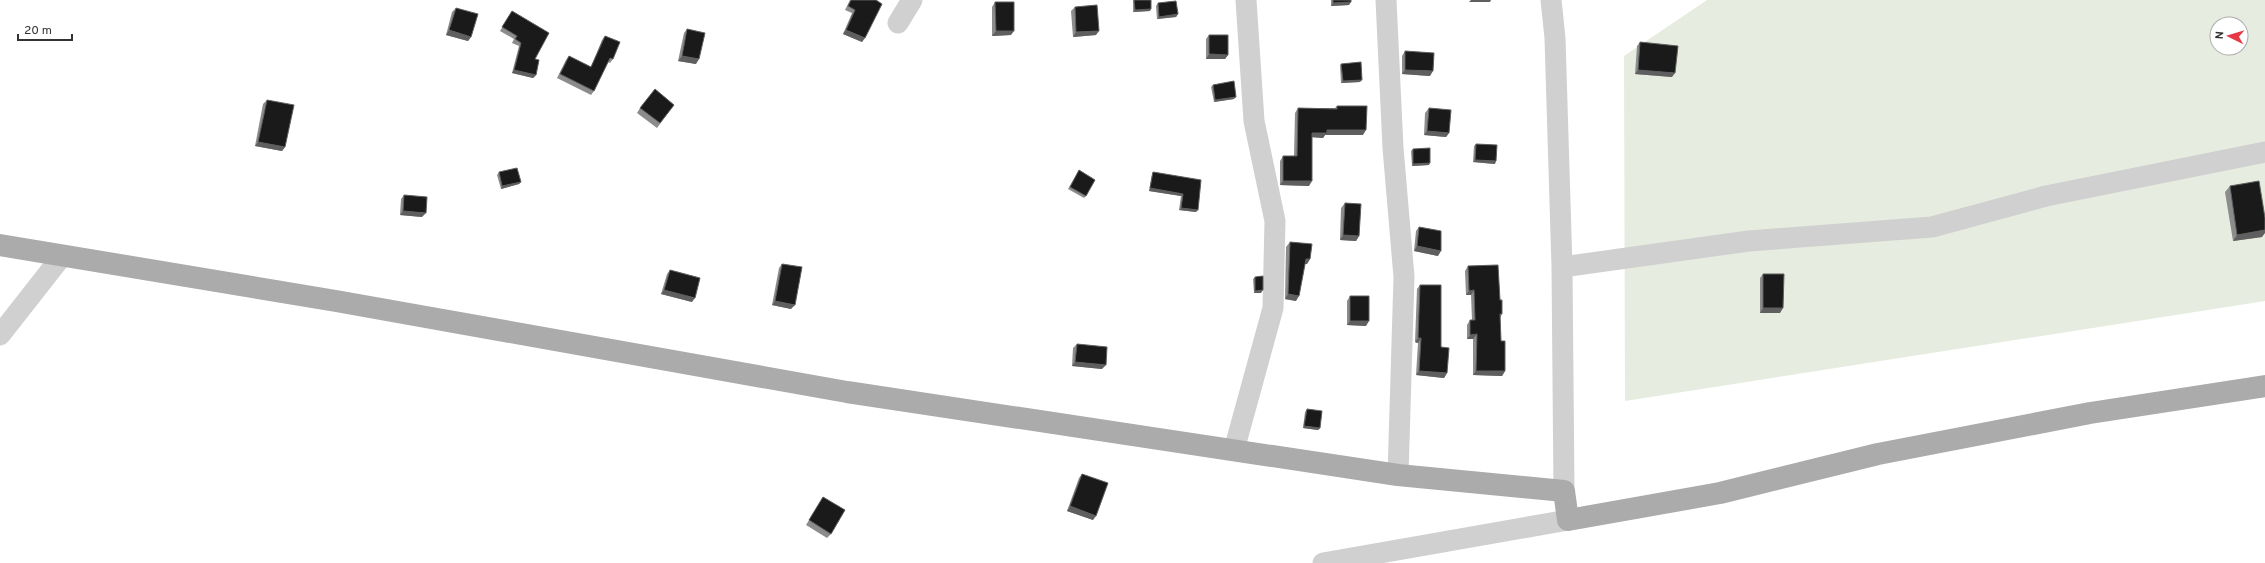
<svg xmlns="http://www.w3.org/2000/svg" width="2265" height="563" font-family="Overpass,sans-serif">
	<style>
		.green { fill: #e6ecdf; fill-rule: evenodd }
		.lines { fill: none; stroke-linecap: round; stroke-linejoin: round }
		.minor { stroke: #d0d0d0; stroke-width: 21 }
		.major { stroke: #ababab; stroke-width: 22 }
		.wall { fill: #8c8c8c }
		.shaded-wall { fill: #5f5f5f }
		.building { fill: #1a1a1a; stroke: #5f5f5f }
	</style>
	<rect width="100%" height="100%" fill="#fff"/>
	<!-- green -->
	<path class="green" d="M 1707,0 L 2265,0 L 2265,301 L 1625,401 L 1624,56 ZM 2217,24 L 2241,24 L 2241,48 L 2217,48 Z"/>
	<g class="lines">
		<!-- minor -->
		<path class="minor" d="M 1386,0 L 1393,148 L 1404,277 L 1398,475
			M 1551,0 L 1555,38 L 1562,267 L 1564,491
			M 898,23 L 912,0
			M 1562,267 L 1749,241 L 1932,227 L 2046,196 L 2265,152
			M 0,335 L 62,256
			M 1234,450 L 1273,308 L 1275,221 L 1254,121 L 1246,0
			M 1323,563 L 1568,520"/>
		<!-- major -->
		<path class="major" d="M 0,245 L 336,301 L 847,392 L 1398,475 L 1564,491 L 1568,520 L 1720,493 L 1878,454 L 2090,413 L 2265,386"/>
	</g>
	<!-- wall -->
	<path class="wall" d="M 850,0 L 876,0 L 862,42 L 843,34 L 852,13 L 845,10 Z
		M 1133,0 L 1151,0 L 1150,11 L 1133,12 Z
		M 1331,0 L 1351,0 L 1349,5 L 1331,6 Z
		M 995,2 L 1011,35 L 992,36 L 992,7 Z
		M 1158,3 L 1178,14 L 1176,17 L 1157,19 L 1156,6 Z
		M 1075,7 L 1096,35 L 1073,37 L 1071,11 Z
		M 456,8 L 471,37 L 468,41 L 446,35 L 452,12 Z
		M 512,11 L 535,59 L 536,75 L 533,78 L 512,73 L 519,46 L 512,43 L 514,39 L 500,31 Z
		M 687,29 L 696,64 L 678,61 L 684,33 Z
		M 1209,35 L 1228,55 L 1225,59 L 1206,59 L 1206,39 Z
		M 605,36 L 613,59 L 610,63 L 608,62 L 594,91 L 591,95 L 557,78 L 566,60 L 569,56 L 591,67 L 602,40 Z
		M 1640,42 L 1672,77 L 1635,74 L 1637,46 Z
		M 1405,51 L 1430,76 L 1402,74 L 1402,56 Z
		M 1341,64 L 1360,82 L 1341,83 L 1340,66 Z
		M 1213,85 L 1234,99 L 1214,102 L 1211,87 Z
		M 267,100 L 285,147 L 282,151 L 255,146 L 263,104 Z
		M 674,105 L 657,128 L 637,113 L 640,108 Z
		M 1337,106 L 1363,135 L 1325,135 L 1323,138 L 1312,137 L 1309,186 L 1280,185 L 1280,161 L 1283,156 L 1294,156 L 1295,113 L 1298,108 L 1335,108 Z
		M 1429,108 L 1449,133 L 1446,137 L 1424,135 L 1425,113 Z
		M 1476,144 L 1495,164 L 1473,162 L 1474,146 Z
		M 1413,149 L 1429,165 L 1412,166 L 1411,151 Z
		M 499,172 L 521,182 L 519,184 L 501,189 L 497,175 Z
		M 1078,172 L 1086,196 L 1084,198 L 1068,189 Z
		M 1153,172 L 1201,180 L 1196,212 L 1179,210 L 1181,196 L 1149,191 L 1152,174 Z
		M 2230,186 L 2262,237 L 2233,241 L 2225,192 Z
		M 404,195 L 422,217 L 400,215 L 401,199 Z
		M 1345,203 L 1359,236 L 1356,241 L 1340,240 L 1341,208 Z
		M 1419,227 L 1438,256 L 1414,251 L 1416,231 Z
		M 1290,242 L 1310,259 L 1307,264 L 1305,264 L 1296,301 L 1285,299 L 1286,247 Z
		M 782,264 L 791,309 L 772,305 L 779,268 Z
		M 1468,266 L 1500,300 L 1502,314 L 1500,318 L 1501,341 L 1505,371 L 1502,376 L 1473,375 L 1473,339 L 1467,339 L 1467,325 L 1470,320 L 1472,320 L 1471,295 L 1466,295 L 1465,271 Z
		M 670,270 L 692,302 L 661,294 L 667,274 Z
		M 1763,274 L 1780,313 L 1760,313 L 1760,278 Z
		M 1255,277 L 1261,293 L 1254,293 L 1253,279 Z
		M 1420,285 L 1441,347 L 1447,373 L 1444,378 L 1416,375 L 1418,343 L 1415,342 L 1417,289 Z
		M 1350,296 L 1366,326 L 1347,325 L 1347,301 Z
		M 1077,344 L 1102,369 L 1072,366 L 1073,348 Z
		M 1307,409 L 1320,428 L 1318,430 L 1303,428 L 1305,412 Z
		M 1082,474 L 1093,520 L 1067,511 L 1079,478 Z
		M 823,497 L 831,534 L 827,538 L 806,525 Z"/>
	<!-- shaded-wall -->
	<path class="shaded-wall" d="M 1471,0 L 1491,0 L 1490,2 L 1469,2 Z
		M 1351,2 L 1349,5 L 1331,6 L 1333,3 Z
		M 1151,9 L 1150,11 L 1133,12 L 1135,10 Z
		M 1178,14 L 1176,17 L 1157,19 L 1159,17 Z
		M 449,30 L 471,37 L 468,41 L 446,35 Z
		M 846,30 L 865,38 L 862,42 L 843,34 Z
		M 996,31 L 1014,31 L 1011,35 L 992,36 Z
		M 1099,31 L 1096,35 L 1073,37 L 1076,32 Z
		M 1209,54 L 1228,55 L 1225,59 L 1206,59 Z
		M 682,56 L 699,59 L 696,64 L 678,61 Z
		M 514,70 L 536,75 L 533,78 L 512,73 Z
		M 1405,70 L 1433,71 L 1430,76 L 1402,74 Z
		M 1638,70 L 1675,73 L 1672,77 L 1635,74 Z
		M 1362,80 L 1360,82 L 1341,83 L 1343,81 Z
		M 1236,97 L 1234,99 L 1214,102 L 1215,100 Z
		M 1327,130 L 1366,130 L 1363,135 L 1325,135 L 1323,138 L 1309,137 L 1312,133 Z
		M 1427,131 L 1449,133 L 1446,137 L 1424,135 Z
		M 258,142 L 285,147 L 282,151 L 255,146 Z
		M 1475,160 L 1496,161 L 1495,164 L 1473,162 Z
		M 1430,163 L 1429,165 L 1412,166 L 1413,164 Z
		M 1283,181 L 1312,181 L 1309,186 L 1280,185 Z
		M 521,182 L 519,184 L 501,189 L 502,186 Z
		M 1150,188 L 1183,194 L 1181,196 L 1149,191 Z
		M 1181,208 L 1198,210 L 1196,212 L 1179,210 Z
		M 403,211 L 426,213 L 422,217 L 400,215 Z
		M 2265,230 L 2265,233 L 2262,237 L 2233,241 L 2237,235 Z
		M 1343,235 L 1359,236 L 1356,241 L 1340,240 Z
		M 1417,246 L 1441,251 L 1438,256 L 1414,251 Z
		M 1306,259 L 1310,259 L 1307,264 L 1303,264 Z
		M 664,290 L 695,298 L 692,302 L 661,294 Z
		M 1263,290 L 1261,293 L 1254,293 L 1255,291 Z
		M 1474,290 L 1471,295 L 1466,295 L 1469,291 Z
		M 1288,294 L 1299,296 L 1296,301 L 1285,299 Z
		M 775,301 L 795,305 L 791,309 L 772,305 Z
		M 1763,308 L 1783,308 L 1780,313 L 1760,313 Z
		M 1350,321 L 1369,321 L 1366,326 L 1347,325 Z
		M 1477,334 L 1473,339 L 1467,339 L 1470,335 Z
		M 1418,338 L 1421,338 L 1418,343 L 1415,342 Z
		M 1075,362 L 1106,365 L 1102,369 L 1072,366 Z
		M 1419,371 L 1447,373 L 1444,378 L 1416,375 Z
		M 1476,371 L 1505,371 L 1502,376 L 1473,375 Z
		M 1304,426 L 1320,428 L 1318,430 L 1303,428 Z
		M 1070,506 L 1096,516 L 1093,520 L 1067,511 Z"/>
	<!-- building -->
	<path class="building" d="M 851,0 L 876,0 L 882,4 L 865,38 L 846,30 L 855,10 L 848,6 Z
		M 1134,0 L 1151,0 L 1151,9 L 1135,10 Z
		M 1333,0 L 1351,0 L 1351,2 L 1333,3 Z
		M 1176,1 L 1178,14 L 1159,17 L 1158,3 Z
		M 995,2 L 1014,2 L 1014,31 L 996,31 Z
		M 1097,5 L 1099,31 L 1076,32 L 1075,7 Z
		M 456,8 L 478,14 L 471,37 L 449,30 Z
		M 512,11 L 549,33 L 535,59 L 539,60 L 536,75 L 514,70 L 521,43 L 515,39 L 517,36 L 502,27 Z
		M 687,29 L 705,33 L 699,59 L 682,56 Z
		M 1209,35 L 1228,35 L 1228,55 L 1209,54 Z
		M 605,36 L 620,42 L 613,59 L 610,58 L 594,91 L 560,74 L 569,56 L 591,67 Z
		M 1640,42 L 1678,46 L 1675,73 L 1638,70 Z
		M 1405,51 L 1434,53 L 1433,71 L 1405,70 Z
		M 1361,62 L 1362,80 L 1343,81 L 1341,64 Z
		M 1234,81 L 1236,97 L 1215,100 L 1213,85 Z
		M 655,89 L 674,105 L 660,123 L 640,108 Z
		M 267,100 L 294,105 L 285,147 L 258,142 Z
		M 1337,106 L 1367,106 L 1366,130 L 1327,130 L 1327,133 L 1312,133 L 1312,181 L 1283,181 L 1283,156 L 1297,156 L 1298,108 L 1337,109 Z
		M 1429,108 L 1451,110 L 1449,133 L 1427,131 Z
		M 1476,144 L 1497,145 L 1496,161 L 1475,160 Z
		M 1430,148 L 1430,163 L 1413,164 L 1413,149 Z
		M 517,168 L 521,182 L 502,186 L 499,172 Z
		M 1079,170 L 1095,180 L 1086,196 L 1070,187 Z
		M 1153,172 L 1201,180 L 1198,210 L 1181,208 L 1183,194 L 1150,188 Z
		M 2259,181 L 2265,218 L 2265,230 L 2237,235 L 2230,186 Z
		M 404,195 L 427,197 L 426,213 L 403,211 Z
		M 1345,203 L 1361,204 L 1359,236 L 1343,235 Z
		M 1419,227 L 1441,231 L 1441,251 L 1417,246 Z
		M 1290,242 L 1312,244 L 1310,259 L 1306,259 L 1299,296 L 1288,294 Z
		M 782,264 L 802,267 L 795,305 L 775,301 Z
		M 1498,265 L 1500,300 L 1502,300 L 1502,314 L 1500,314 L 1501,341 L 1505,341 L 1505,371 L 1476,371 L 1477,334 L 1470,335 L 1470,320 L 1475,320 L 1474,290 L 1469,291 L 1468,266 Z
		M 670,270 L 700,278 L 695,298 L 664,290 Z
		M 1763,274 L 1784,274 L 1783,308 L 1763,308 Z
		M 1263,276 L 1263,290 L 1255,291 L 1255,277 Z
		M 1420,285 L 1441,285 L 1441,347 L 1449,348 L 1447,373 L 1419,371 L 1421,338 L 1418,338 Z
		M 1350,296 L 1369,296 L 1369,321 L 1350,321 Z
		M 1077,344 L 1107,347 L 1106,365 L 1075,362 Z
		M 1307,409 L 1322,411 L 1320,428 L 1304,426 Z
		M 1082,474 L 1108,483 L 1096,516 L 1070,506 Z
		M 823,497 L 845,510 L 831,534 L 809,520 Z"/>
	<!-- north arrow -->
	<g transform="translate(2229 36) rotate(275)"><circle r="19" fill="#ffffff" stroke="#adadad"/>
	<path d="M0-3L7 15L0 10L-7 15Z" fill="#e63946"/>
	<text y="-6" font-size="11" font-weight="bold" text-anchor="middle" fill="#333333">N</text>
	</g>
	<!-- scale -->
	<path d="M18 34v6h54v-6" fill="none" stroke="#333333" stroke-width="2"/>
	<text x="24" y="34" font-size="12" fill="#333333" stroke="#ffffff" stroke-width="3" paint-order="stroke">20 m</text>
</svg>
